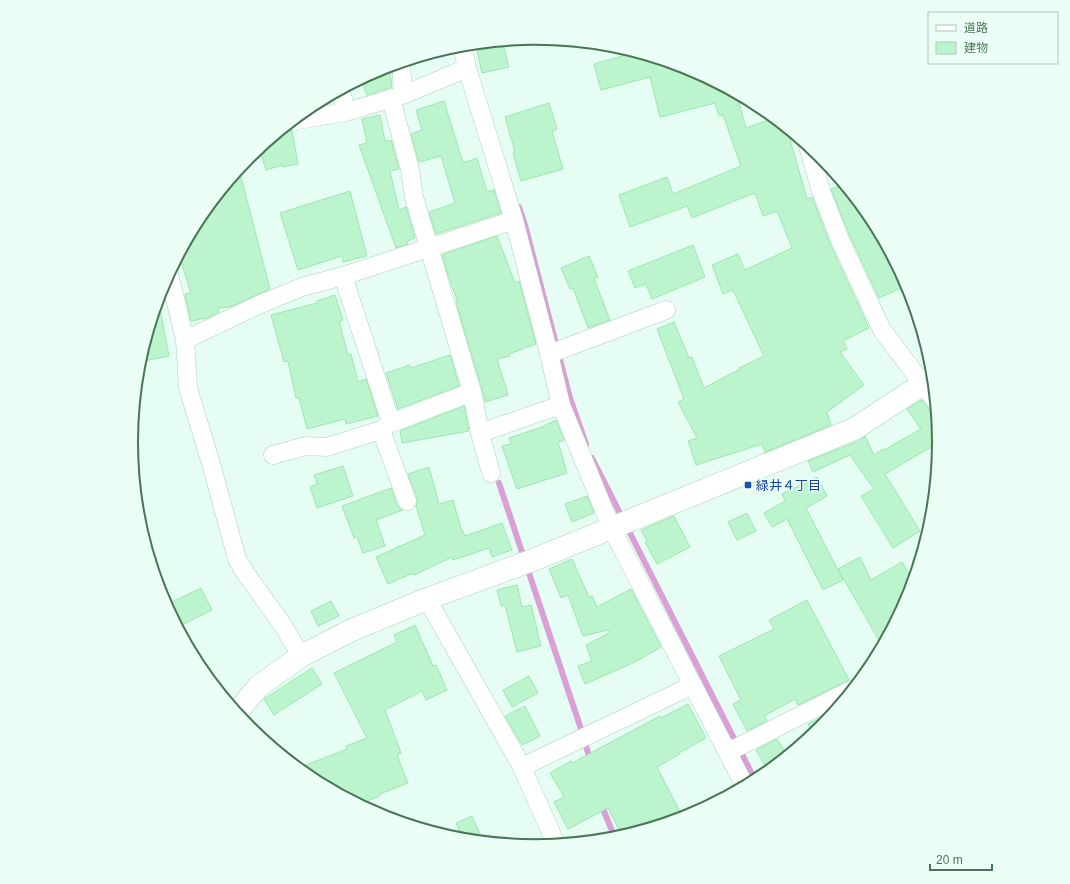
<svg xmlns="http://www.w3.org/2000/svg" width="1070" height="884" font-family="Arial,'Noto Sans JP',sans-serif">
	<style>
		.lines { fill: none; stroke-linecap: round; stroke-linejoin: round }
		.stream { stroke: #da9fd6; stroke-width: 6 }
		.building { fill: #bcf4cd; stroke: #9ce7b2 }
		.minor-casing { stroke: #add1ba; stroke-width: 19 }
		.tertiary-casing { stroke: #add1ba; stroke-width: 23 }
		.minor { stroke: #fff; stroke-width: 18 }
		.tertiary { stroke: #fff; stroke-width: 22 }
		.transit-dot { fill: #1a4fb4; stroke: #ecfff6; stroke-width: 1.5 }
		.labels { text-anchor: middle; stroke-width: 3; stroke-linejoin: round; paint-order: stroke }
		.transit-label { font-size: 13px; fill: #164399; stroke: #ecfff6; text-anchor: start }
		.rim { fill: none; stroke: #497755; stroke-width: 2 }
	</style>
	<rect width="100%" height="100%" fill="#e5fdf2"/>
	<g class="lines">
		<!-- stream -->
		<path class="stream" d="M 519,207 L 525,225 L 570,398 L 586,444
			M 592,458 L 755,780
			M 499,483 L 582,732 L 590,760
			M 601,804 L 615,838"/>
	</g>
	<!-- building -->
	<path class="building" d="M 503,45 L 509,67 L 482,73 L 477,51 Z
		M 636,52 L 690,69 L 739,95 L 737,96 L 746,128 L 774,118 L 787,129 L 807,199 L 812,197 L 830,244 L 869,328 L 843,341 L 847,349 L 840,352 L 864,385 L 827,412 L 831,425 L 765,452 L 762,444 L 696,465 L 688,441 L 697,438 L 678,402 L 684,399 L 657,329 L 674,322 L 689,358 L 692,357 L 704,388 L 740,369 L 739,368 L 764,356 L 733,290 L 723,294 L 712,265 L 738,254 L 745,270 L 792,248 L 777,211 L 763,216 L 755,193 L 752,195 L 752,194 L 692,218 L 687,206 L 630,227 L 619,195 L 667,177 L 673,194 L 741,166 L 723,115 L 719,116 L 715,103 L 660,117 L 650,77 L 601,90 L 594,64 Z
		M 390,72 L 391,78 L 392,87 L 367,95 L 362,81 Z
		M 444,101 L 463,163 L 477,158 L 487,192 L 494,190 L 501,213 L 436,234 L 429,212 L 455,203 L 441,156 L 419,162 L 411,134 L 422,130 L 416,110 Z
		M 549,103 L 557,129 L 552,131 L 563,169 L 521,181 L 513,153 L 515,152 L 505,117 Z
		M 380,115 L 385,141 L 391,140 L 399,169 L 390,171 L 399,210 L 406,207 L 415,238 L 407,241 L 408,244 L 396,248 L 359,145 L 367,143 L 362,119 Z
		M 284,128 L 288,131 L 292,131 L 298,164 L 283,167 L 283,165 L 266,170 L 259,148 Z
		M 239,169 L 270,289 L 230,307 L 218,308 L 219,312 L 207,318 L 191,321 L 185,294 L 191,293 L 179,255 L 199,217 Z
		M 844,184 L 871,218 L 907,285 L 879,298 L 850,236 L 831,189 Z
		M 350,191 L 367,256 L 343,262 L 342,256 L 298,270 L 280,213 Z
		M 497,236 L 515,283 L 519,281 L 536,344 L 509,354 L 510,356 L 497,359 L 508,395 L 485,402 L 482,389 L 456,302 L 458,302 L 450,281 L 442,255 Z
		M 693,245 L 705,277 L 652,299 L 646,284 L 635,288 L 628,271 Z
		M 589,256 L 598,277 L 594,279 L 610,320 L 588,328 L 573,288 L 570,289 L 561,268 Z
		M 335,295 L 343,320 L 339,321 L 348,355 L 351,354 L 358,382 L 366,379 L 378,416 L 346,424 L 345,419 L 307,429 L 299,398 L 296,398 L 288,361 L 284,362 L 271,315 L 317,303 L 317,301 Z
		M 158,299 L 169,356 L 139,362 L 146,339 Z
		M 450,355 L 459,386 L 398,409 L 386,373 L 410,365 L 411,368 Z
		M 922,400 L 927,407 L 931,409 L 936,411 L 939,442 L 938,454 L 933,446 L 885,474 L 920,531 L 893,548 L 861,496 L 874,489 L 850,455 L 813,472 L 808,461 L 859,441 L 865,436 L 874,455 L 883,449 L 884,450 L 921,429 L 907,409 Z
		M 464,406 L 469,431 L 402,443 L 400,431 Z
		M 556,420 L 564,440 L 558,442 L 567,473 L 517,489 L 502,446 L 511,444 L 509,438 L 542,427 Z
		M 343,466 L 353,496 L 317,508 L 310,487 L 317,484 L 314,475 Z
		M 429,467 L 439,504 L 453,500 L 462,532 L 463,531 L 465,536 L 502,523 L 512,550 L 492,557 L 489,548 L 453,560 L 452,557 L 414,575 L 413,573 L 388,584 L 376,557 L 425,535 L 416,506 L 417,502 L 417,497 L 408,474 Z
		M 817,477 L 827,496 L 806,508 L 843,580 L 823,590 L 787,519 L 772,527 L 764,513 L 785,501 L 782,494 Z
		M 391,488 L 397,505 L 400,509 L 403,510 L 376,520 L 385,546 L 363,553 L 357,537 L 354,538 L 342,506 Z
		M 587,496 L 594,513 L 572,522 L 565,504 Z
		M 747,513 L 756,531 L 737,540 L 728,522 Z
		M 674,516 L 690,547 L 657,564 L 645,542 L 647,541 L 641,530 Z
		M 860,557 L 871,580 L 902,562 L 913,581 L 908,597 L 882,646 L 869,623 L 838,569 Z
		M 572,559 L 589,597 L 592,596 L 597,607 L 631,589 L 661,647 L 633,663 L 585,684 L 578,666 L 592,661 L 586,645 L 609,633 L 608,630 L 583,636 L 568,595 L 561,598 L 549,569 Z
		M 517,585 L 522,607 L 531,605 L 541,646 L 517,652 L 505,605 L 501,606 L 497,590 Z
		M 201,588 L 212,610 L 178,627 L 166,605 Z
		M 807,600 L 849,680 L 798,705 L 795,699 L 764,716 L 767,721 L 747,731 L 733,704 L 741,700 L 719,656 L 774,629 L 769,620 Z
		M 331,601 L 339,616 L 318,626 L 311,611 Z
		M 415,625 L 433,666 L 436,665 L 447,690 L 426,700 L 422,691 L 385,710 L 401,753 L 397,755 L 408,783 L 380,794 L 380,796 L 359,804 L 315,780 L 306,765 L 347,749 L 346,746 L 367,738 L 334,673 L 397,642 L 394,635 Z
		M 312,668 L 322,684 L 274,715 L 264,699 Z
		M 529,676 L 538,693 L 512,707 L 503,690 Z
		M 688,704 L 706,738 L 679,753 L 680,754 L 657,767 L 680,812 L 649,828 L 622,836 L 608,808 L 568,829 L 554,802 L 564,797 L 550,773 L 571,761 L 572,763 L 660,716 L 661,718 Z
		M 525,706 L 540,736 L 522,745 L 505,716 Z
		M 836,710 L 821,728 L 813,734 L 808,724 Z
		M 777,739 L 787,755 L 768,771 L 756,750 Z
		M 472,816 L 480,834 L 468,839 L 463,839 L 456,823 Z"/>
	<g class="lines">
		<!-- minor casing -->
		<g class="minor-casing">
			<path id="minor" d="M 462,45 L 467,68 L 514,220 L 549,354 L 561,405 L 611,527 L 745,786
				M 401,62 L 403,95
				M 341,90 L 346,112
				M 391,98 L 410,170 L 414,197 L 472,392 L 480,433 L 491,473
				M 292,121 L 346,112 L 403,95 L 467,68
				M 808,146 L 821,191 L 840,240 L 882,330 L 935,400
				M 169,274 L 185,340 L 188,388 L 212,467 L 237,559 L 246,574 L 282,624 L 301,656
				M 343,276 L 391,423
				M 185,340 L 256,306 L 302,287 L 343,276 L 514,220
				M 549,354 L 666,310
				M 381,430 L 407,501
				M 480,433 L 561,405
				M 273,455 L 306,446 L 327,447 L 381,430 L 391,423 L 472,392
				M 427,599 L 522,767 L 556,844
				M 728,752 L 851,690
				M 522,767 L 693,685"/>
		</g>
		<!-- tertiary casing -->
		<g class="tertiary-casing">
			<path id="tertiary" d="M 237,712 L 259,686 L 301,656 L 352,630 L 427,599 L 533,560 L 854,429 L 923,384 L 933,377"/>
		</g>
		<!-- minor -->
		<use href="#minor" class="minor"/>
		<!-- tertiary -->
		<use href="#tertiary" class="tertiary"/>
	</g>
	<!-- markers -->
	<rect class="transit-dot" x="744" y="481" width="8" height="8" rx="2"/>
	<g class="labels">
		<!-- transit labels -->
		<g class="transit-label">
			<text x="756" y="490">緑井４丁目</text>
		</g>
	</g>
	<!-- crop -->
	<path d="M0 0H1070V884H0ZM138 442a397 397 0 1 1 794 0a397 397 0 1 1-794 0Z" fill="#ecfff6" fill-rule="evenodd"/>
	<path class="rim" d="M138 442a397 397 0 1 1 794 0a397 397 0 1 1-794 0Z"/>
	<!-- legend -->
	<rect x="928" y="12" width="130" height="52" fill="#ecfff6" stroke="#abc9b6"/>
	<rect x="936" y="25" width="20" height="6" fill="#ffffff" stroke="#abc9b6"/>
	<text x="964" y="32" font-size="12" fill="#497755">道路</text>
	<rect x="936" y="42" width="20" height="12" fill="#bcf4cd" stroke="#abc9b6"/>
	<text x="964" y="52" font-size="12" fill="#497755">建物</text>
	<!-- scale -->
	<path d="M930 864v6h62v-6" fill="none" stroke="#497755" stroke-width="2"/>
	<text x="936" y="864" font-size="12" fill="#497755" stroke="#ecfff6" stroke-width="3" paint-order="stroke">20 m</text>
</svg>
